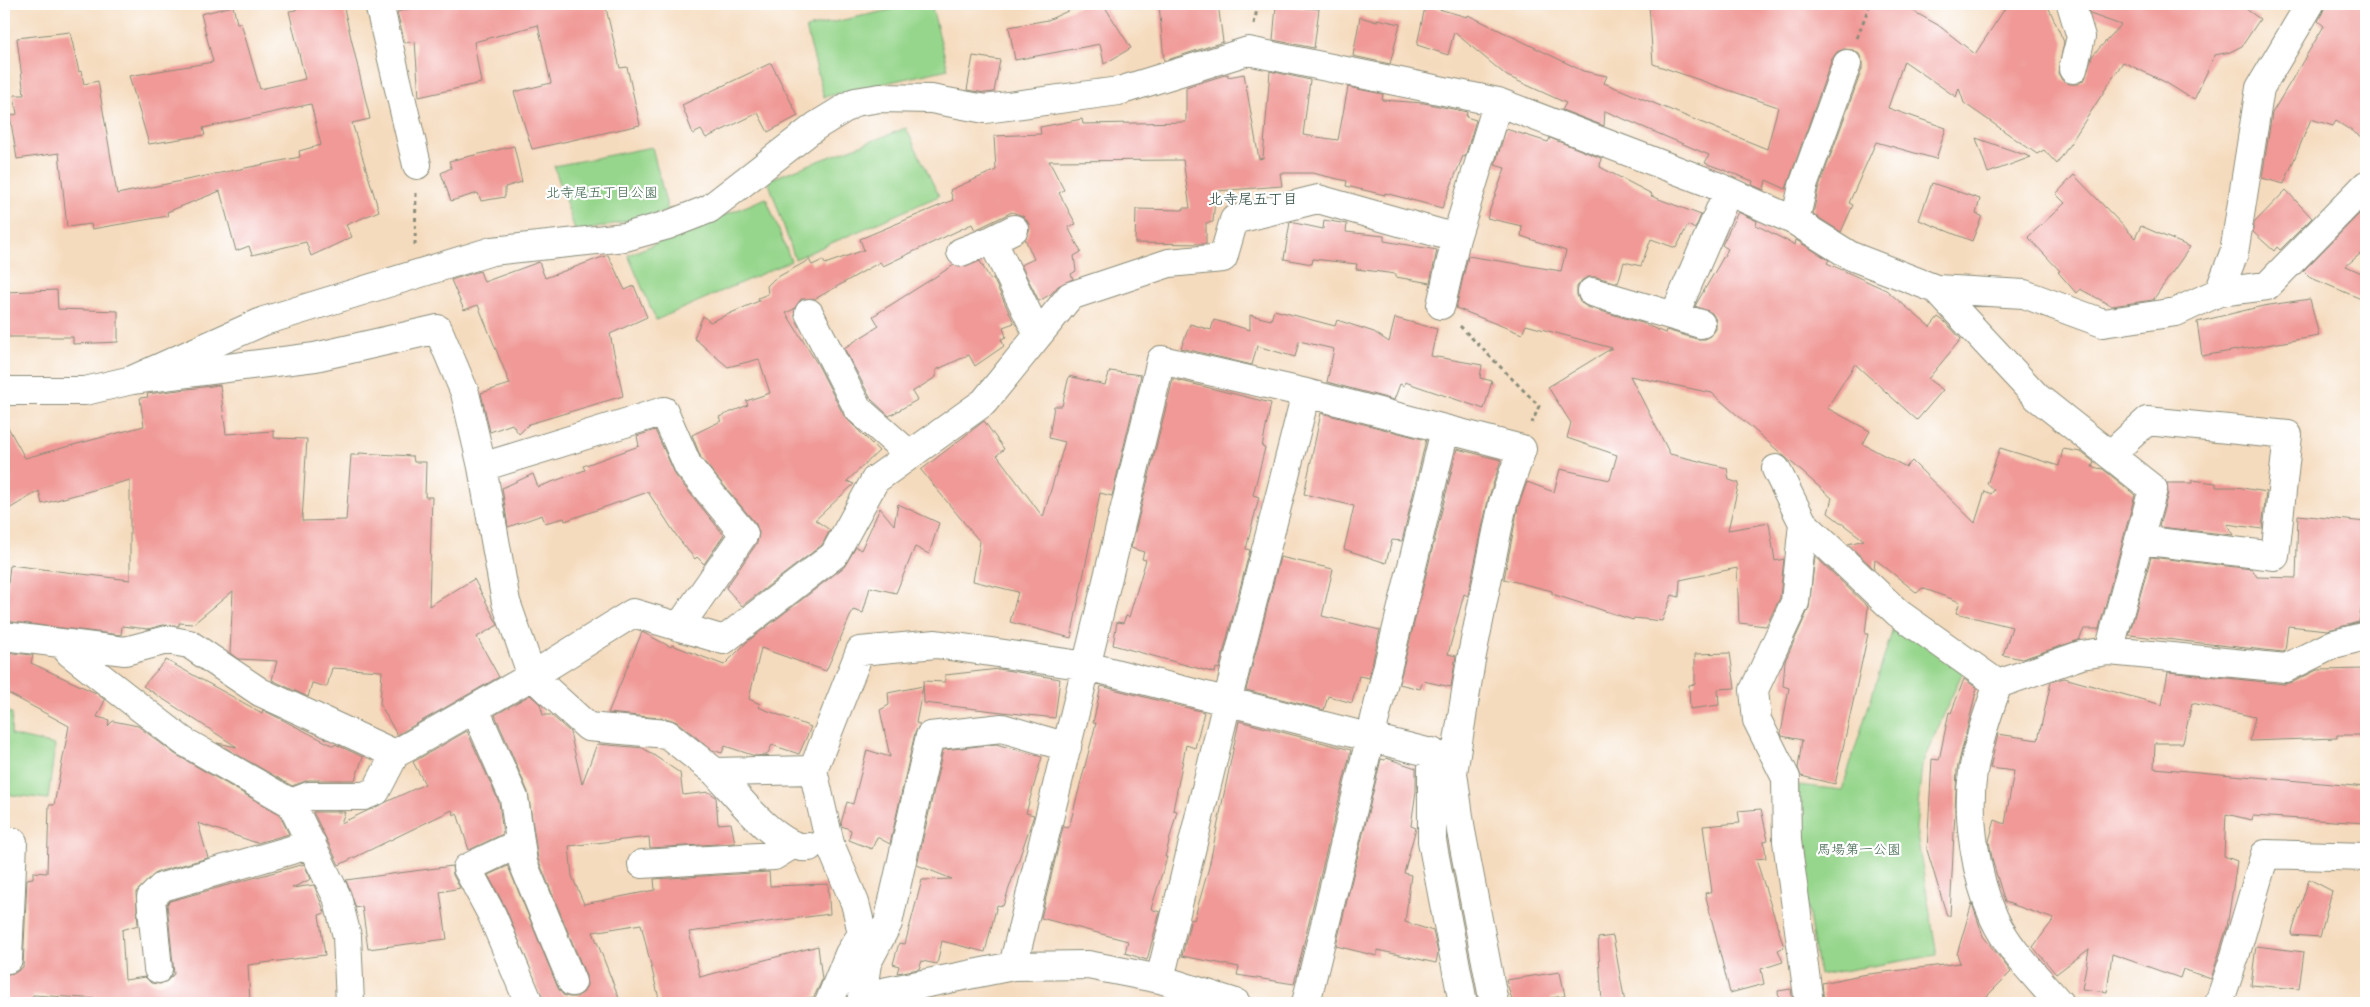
<svg xmlns="http://www.w3.org/2000/svg" width="2370" height="1007" font-family="'Balsamiq Sans','Klee One',sans-serif">
	<style>
		.green { fill: #96d68c; stroke: #5a8a60 }
		.building { fill: #f09996 }
		.lines { fill: none; stroke-linecap: round; stroke-linejoin: round }
		.minor-casing { stroke: #8a8c79; stroke-width: 30 }
		.path { stroke: #8a8c79; stroke-width: 3; stroke-dasharray: 4 4; stroke-linecap: butt }
		.minor { stroke: #fff; stroke-width: 28 }
		.labels { text-anchor: middle; stroke-width: 4.5; stroke-linejoin: round; paint-order: stroke }
		.park-label { font-size: 14px; fill: #3d634a; stroke: #fff }
		.neighbourhood-label { font-size: 15px; fill: #1f3d34; stroke: #fff }
	</style>
	<rect width="100%" height="100%" fill="#fff"/>
	<filter id="ink" filterUnits="userSpaceOnUse"><feTurbulence type="fractalNoise" baseFrequency=".02" numOctaves="2"/><feDisplacementMap in="SourceGraphic" scale="10" xChannelSelector="R" yChannelSelector="G"/><feConvolveMatrix kernelMatrix="1 2 1 2 8 2 1 2 1" color-interpolation-filters="sRGB"/></filter>
	<filter id="wash" filterUnits="userSpaceOnUse"><feTurbulence type="fractalNoise" baseFrequency=".0096" numOctaves="4" result="noise"/><feDisplacementMap in="SourceGraphic" scale="20" xChannelSelector="R" yChannelSelector="G"/><feGaussianBlur stdDeviation="1.12" result="paint"/><feColorMatrix in="noise" values="0 0 0 0 0 0 0 0 0 0 0 0 0 0 0 0 0 1.4 0 .05"/><feComposite in="paint" operator="in"/></filter>
	<g filter="url(#wash)">
		<rect width="100%" height="100%" fill="#f5dbbe"/>
		<!-- green -->
		<path class="green" d="M 918,4 L 931,4 L 948,69 L 824,97 L 806,28 Z
			M 906,128 L 939,196 L 795,259 L 768,180 Z
			M 652,147 L 668,211 L 576,233 L 554,166 Z
			M 766,198 L 791,261 L 656,320 L 628,255 Z
			M 1898,613 L 1967,662 L 1922,764 L 1916,829 L 1937,955 L 1819,975 L 1794,826 L 1798,785 L 1842,790 Z
			M 4,712 L 12,713 L 11,735 L 55,745 L 48,799 L 4,794 Z"/>
		<g id="blocks">
			<!-- building -->
			<path class="building" d="M 295,4 L 343,4 L 370,119 L 352,123 L 379,211 L 346,225 L 352,237 L 311,256 L 306,242 L 252,255 L 249,246 L 236,251 L 220,191 L 167,212 L 168,216 L 92,229 L 91,224 L 67,227 L 59,153 L 17,159 L 10,116 L 17,114 L 14,95 L 24,95 L 17,38 L 70,32 L 79,72 L 81,71 L 84,84 L 98,81 L 117,194 L 300,157 L 299,151 L 321,145 L 311,104 L 203,128 L 205,135 L 149,144 L 129,76 L 213,62 L 201,14 L 233,6 L 237,23 L 241,23 L 260,89 L 305,79 L 289,11 L 296,10 Z
				M 428,4 L 605,4 L 620,68 L 627,67 L 640,125 L 532,149 L 514,92 L 551,83 L 538,25 L 474,42 L 481,83 L 419,97 L 415,41 L 405,43 L 397,12 Z
				M 1083,4 L 1103,4 L 1131,48 L 1104,64 L 1100,44 L 1015,60 L 1009,27 L 1048,20 Z
				M 1159,4 L 1218,4 L 1223,42 L 1164,61 Z
				M 1421,4 L 1467,17 L 1468,15 L 1583,71 L 1607,76 L 1604,83 L 1767,149 L 1778,107 L 1653,64 L 1649,4 L 1900,4 L 1938,25 L 1975,54 L 2008,4 L 2047,4 L 2064,42 L 2058,73 L 2062,80 L 2070,84 L 2078,84 L 2085,79 L 2092,56 L 2121,25 L 2090,14 L 2087,4 L 2239,4 L 2260,19 L 2242,46 L 2230,52 L 2215,55 L 2194,100 L 2165,82 L 2123,62 L 2057,164 L 2044,150 L 2037,154 L 1964,103 L 1959,88 L 1956,97 L 1904,61 L 1888,108 L 1946,128 L 1936,159 L 1876,142 L 1849,203 L 1853,205 L 1841,232 L 1813,214 L 1818,190 L 1862,69 L 1862,61 L 1859,54 L 1853,50 L 1844,49 L 1837,52 L 1832,59 L 1786,189 L 1766,180 L 1764,190 L 1752,185 L 1753,181 L 1705,163 L 1709,155 L 1605,111 L 1604,126 L 1562,110 L 1566,103 L 1507,76 L 1454,32 L 1448,55 L 1417,45 L 1425,7 Z
				M 2327,4 L 2366,4 L 2366,140 L 2336,121 L 2333,126 L 2311,119 L 2284,184 L 2262,178 L 2272,113 L 2324,26 L 2318,21 Z
				M 1276,6 L 1319,9 L 1314,48 L 1273,40 Z
				M 1360,17 L 1377,22 L 1377,19 L 1400,24 L 1390,64 L 1353,56 Z
				M 973,56 L 1000,60 L 994,92 L 985,93 L 967,90 Z
				M 771,63 L 798,116 L 768,132 L 758,113 L 706,138 L 701,130 L 693,134 L 682,105 Z
				M 1270,71 L 1310,80 L 1303,135 L 1338,140 L 1348,87 L 1383,94 L 1382,100 L 1424,103 L 1467,112 L 1466,117 L 1476,120 L 1465,157 L 1463,156 L 1442,208 L 1385,193 L 1385,195 L 1346,186 L 1347,181 L 1312,173 L 1280,173 L 1282,186 L 1217,191 L 1218,199 L 1215,200 L 1213,222 L 1206,223 L 1206,244 L 1135,243 L 1136,209 L 1183,210 L 1183,208 L 1190,208 L 1183,160 L 1049,161 L 1064,190 L 1059,193 L 1076,224 L 1068,227 L 1081,252 L 1074,256 L 1076,271 L 1071,274 L 1073,279 L 1058,286 L 1051,294 L 1039,301 L 1021,265 L 1034,259 L 1025,239 L 1030,229 L 1028,222 L 1023,216 L 1012,212 L 975,230 L 972,224 L 883,266 L 880,262 L 815,299 L 801,299 L 794,309 L 786,313 L 818,365 L 844,416 L 879,451 L 847,481 L 854,484 L 815,520 L 830,530 L 822,545 L 742,606 L 726,588 L 757,543 L 759,533 L 756,524 L 701,458 L 692,435 L 721,421 L 719,417 L 748,405 L 746,401 L 770,393 L 759,359 L 728,367 L 694,338 L 703,316 L 710,322 L 759,301 L 758,298 L 768,294 L 767,286 L 774,279 L 809,260 L 812,265 L 823,260 L 825,264 L 864,250 L 860,239 L 953,200 L 950,190 L 996,170 L 994,136 L 1041,134 L 1040,127 L 1082,119 L 1083,124 L 1186,122 L 1186,87 L 1228,74 L 1228,77 L 1244,74 L 1259,159 L 1263,158 Z
				M 1506,129 L 1548,142 L 1550,138 L 1601,158 L 1600,167 L 1652,194 L 1651,196 L 1701,215 L 1695,229 L 1688,225 L 1676,248 L 1651,239 L 1641,266 L 1624,262 L 1618,283 L 1596,277 L 1588,277 L 1582,280 L 1577,287 L 1577,295 L 1580,302 L 1587,307 L 1642,323 L 1665,333 L 1666,330 L 1697,339 L 1705,339 L 1711,336 L 1716,329 L 1716,320 L 1712,313 L 1695,306 L 1728,249 L 1722,245 L 1738,212 L 1757,221 L 1756,225 L 1795,245 L 1796,240 L 1829,260 L 1827,263 L 1886,290 L 1930,327 L 1938,317 L 1945,322 L 1961,339 L 1928,379 L 1943,390 L 1917,420 L 1855,364 L 1827,408 L 1870,431 L 1863,444 L 1906,467 L 1912,461 L 1975,523 L 1985,491 L 1991,494 L 1994,490 L 1987,484 L 2000,448 L 2059,466 L 2063,449 L 2081,452 L 2094,462 L 2092,467 L 2103,469 L 2135,495 L 2099,629 L 2084,629 L 2079,640 L 2022,659 L 2003,655 L 2012,627 L 1956,613 L 1960,602 L 1922,588 L 1917,593 L 1875,559 L 1874,569 L 1848,544 L 1864,540 L 1828,513 L 1832,498 L 1712,393 L 1630,376 L 1670,454 L 1727,468 L 1729,480 L 1739,483 L 1728,530 L 1769,523 L 1775,561 L 1784,559 L 1780,598 L 1766,626 L 1739,623 L 1737,568 L 1680,580 L 1679,597 L 1672,595 L 1662,621 L 1634,618 L 1633,620 L 1552,594 L 1552,591 L 1504,579 L 1518,507 L 1527,482 L 1554,492 L 1560,469 L 1610,480 L 1617,455 L 1567,438 L 1571,423 L 1548,387 L 1612,348 L 1526,325 L 1522,334 L 1456,308 L 1468,256 L 1561,271 L 1566,251 L 1521,236 L 1522,226 L 1487,218 L 1505,168 L 1495,165 Z
				M 1976,138 L 2031,157 L 1988,173 Z
				M 514,146 L 522,182 L 505,187 L 505,197 L 481,201 L 478,193 L 451,201 L 441,173 L 451,168 L 449,161 Z
				M 2074,175 L 2135,238 L 2141,226 L 2190,247 L 2153,300 L 2112,306 L 2080,289 L 2076,293 L 2058,272 L 2060,271 L 2028,237 L 2065,203 L 2056,194 Z
				M 1932,183 L 1980,199 L 1976,214 L 1982,216 L 1972,241 L 1919,220 Z
				M 2286,190 L 2312,218 L 2280,250 L 2277,247 L 2274,251 L 2253,232 L 2254,223 Z
				M 2366,207 L 2366,249 L 2346,266 L 2366,275 L 2366,301 L 2309,277 L 2303,271 Z
				M 1324,220 L 1347,224 L 1346,232 L 1384,236 L 1384,241 L 1437,250 L 1430,283 L 1396,277 L 1396,274 L 1356,269 L 1357,264 L 1313,259 L 1312,264 L 1284,259 L 1290,222 L 1323,229 Z
				M 608,255 L 625,290 L 634,286 L 647,317 L 610,334 L 623,396 L 529,424 L 519,434 L 512,424 L 490,432 L 481,393 L 510,384 L 478,305 L 464,310 L 451,280 L 480,271 L 484,282 L 539,262 L 545,278 Z
				M 980,261 L 990,279 L 993,278 L 1014,323 L 1003,327 L 1006,337 L 1001,339 L 1004,346 L 975,366 L 969,355 L 936,370 L 936,377 L 912,392 L 917,400 L 889,416 L 871,399 L 844,348 L 879,326 L 873,316 L 954,265 L 966,267 Z
				M 57,290 L 58,309 L 118,311 L 118,342 L 73,344 L 73,337 L 4,337 L 4,292 Z
				M 2310,299 L 2319,336 L 2202,356 L 2197,322 L 2263,306 Z
				M 1274,310 L 1335,326 L 1337,320 L 1374,332 L 1389,342 L 1395,318 L 1437,329 L 1431,356 L 1482,365 L 1480,378 L 1492,381 L 1484,409 L 1405,382 L 1404,386 L 1400,384 L 1394,400 L 1327,382 L 1334,349 L 1299,341 L 1295,357 L 1257,346 L 1252,365 L 1181,348 L 1190,324 L 1211,330 L 1214,320 L 1250,330 L 1250,315 L 1271,320 Z
				M 1110,371 L 1141,375 L 1112,496 L 1100,493 L 1071,638 L 1010,622 L 1018,592 L 973,581 L 980,542 L 921,470 L 984,421 L 1004,449 L 997,455 L 1043,517 L 1065,442 L 1049,438 L 1054,406 L 1062,406 L 1069,376 L 1105,385 Z
				M 1173,379 L 1271,403 L 1262,447 L 1265,448 L 1253,495 L 1259,497 L 1246,549 L 1250,550 L 1219,669 L 1216,668 L 1215,673 L 1113,645 L 1117,622 L 1123,623 L 1126,616 L 1129,617 L 1146,560 L 1142,559 L 1144,552 L 1131,548 Z
				M 220,385 L 226,434 L 274,431 L 274,438 L 307,439 L 302,521 L 346,520 L 351,455 L 359,455 L 359,453 L 413,456 L 414,462 L 426,462 L 425,497 L 432,497 L 429,606 L 474,579 L 498,625 L 477,637 L 499,677 L 397,735 L 380,704 L 382,671 L 332,668 L 327,687 L 312,683 L 308,697 L 272,680 L 277,661 L 238,659 L 230,653 L 233,591 L 193,624 L 179,623 L 179,626 L 163,625 L 148,629 L 122,626 L 121,635 L 4,621 L 10,565 L 130,580 L 130,480 L 42,504 L 39,491 L 4,512 L 4,420 L 25,458 L 144,426 L 140,398 L 148,397 L 147,394 Z
				M 1321,413 L 1426,440 L 1402,541 L 1392,540 L 1386,563 L 1344,549 L 1354,506 L 1304,494 Z
				M 655,430 L 676,476 L 724,535 L 704,564 L 697,557 L 695,559 L 678,538 L 648,492 L 565,521 L 564,518 L 545,523 L 542,515 L 508,527 L 502,488 L 533,474 L 538,487 L 585,470 L 583,466 L 639,446 L 637,436 Z
				M 1457,449 L 1501,460 L 1488,500 L 1468,596 L 1464,594 L 1448,654 L 1456,656 L 1451,687 L 1423,681 L 1420,689 L 1399,684 Z
				M 2192,480 L 2216,483 L 2216,487 L 2237,487 L 2266,492 L 2262,529 L 2227,524 L 2233,535 L 2159,527 L 2168,493 L 2167,483 L 2192,483 Z
				M 898,504 L 939,523 L 929,554 L 915,547 L 896,593 L 870,587 L 863,613 L 853,610 L 826,671 L 761,648 L 749,699 L 760,704 L 758,707 L 811,727 L 799,754 L 772,745 L 767,755 L 755,756 L 725,746 L 722,753 L 712,750 L 677,722 L 669,719 L 608,713 L 642,632 L 671,647 L 672,645 L 724,665 L 748,641 L 844,567 L 856,547 L 861,550 L 880,508 L 894,525 Z
				M 2298,515 L 2366,522 L 2366,580 L 2359,622 L 2328,630 L 2288,626 L 2285,651 L 2283,652 L 2129,635 L 2151,557 L 2252,569 L 2257,577 L 2296,578 Z
				M 1815,556 L 1868,607 L 1865,634 L 1868,634 L 1835,784 L 1801,776 L 1798,768 L 1802,740 L 1782,736 L 1781,733 L 1789,688 L 1783,686 L 1785,661 L 1809,608 Z
				M 1280,557 L 1333,569 L 1322,616 L 1380,630 L 1369,678 L 1359,676 L 1352,703 L 1328,696 L 1324,710 L 1246,690 Z
				M 4,652 L 33,655 L 31,663 L 96,693 L 105,700 L 97,717 L 109,720 L 108,726 L 113,721 L 138,726 L 175,754 L 279,814 L 289,834 L 257,843 L 198,823 L 208,858 L 157,872 L 136,892 L 138,925 L 122,930 L 125,980 L 145,977 L 151,983 L 160,984 L 167,981 L 174,974 L 167,904 L 170,901 L 304,864 L 311,879 L 292,888 L 314,885 L 325,913 L 319,915 L 325,955 L 248,965 L 250,1003 L 100,1003 L 100,999 L 33,995 L 33,1003 L 4,1000 L 4,979 L 6,979 L 6,974 L 15,973 L 23,967 L 27,879 L 33,878 L 33,872 L 47,873 L 49,805 L 54,805 L 69,726 L 4,691 Z
				M 1730,653 L 1735,688 L 1718,689 L 1719,705 L 1690,709 L 1689,685 L 1695,684 L 1695,654 Z
				M 166,660 L 262,713 L 263,710 L 334,746 L 335,744 L 363,757 L 355,780 L 309,780 L 292,786 L 217,743 L 237,747 L 143,686 Z
				M 999,669 L 1060,679 L 1055,718 L 924,703 L 923,681 L 945,682 L 945,675 Z
				M 2366,669 L 2366,735 L 2337,735 L 2337,738 L 2250,741 L 2255,717 L 2192,703 L 2183,743 L 2155,743 L 2154,768 L 2366,787 L 2366,823 L 2253,816 L 2252,820 L 2226,814 L 2224,856 L 2237,861 L 2227,927 L 2211,979 L 2183,969 L 2180,978 L 2112,954 L 2107,992 L 2082,989 L 2089,949 L 2056,974 L 2033,947 L 2054,919 L 2005,902 L 1993,863 L 1989,841 L 1995,820 L 2005,824 L 2014,771 L 1990,768 L 1998,734 L 2038,740 L 2051,682 L 2064,678 L 2162,705 L 2168,672 L 2284,684 L 2293,682 L 2317,670 Z
				M 1964,679 L 1977,688 L 1957,770 L 1950,916 L 1947,916 L 1927,850 L 1932,759 L 1939,760 L 1949,712 L 1951,713 Z
				M 923,686 L 916,723 L 920,724 L 915,733 L 890,844 L 877,837 L 872,849 L 849,840 L 851,830 L 842,826 L 841,823 L 847,802 L 853,804 L 867,750 L 890,757 L 880,710 L 889,705 L 888,693 Z
				M 1101,686 L 1204,712 L 1195,748 L 1186,745 L 1173,810 L 1177,811 L 1165,857 L 1167,857 L 1151,909 L 1160,912 L 1147,960 L 1125,953 L 1128,941 L 1041,918 L 1063,827 L 1069,828 L 1096,723 L 1093,723 Z
				M 530,695 L 540,704 L 543,715 L 551,715 L 570,732 L 582,784 L 597,744 L 643,748 L 680,773 L 683,795 L 709,792 L 716,797 L 718,824 L 731,823 L 735,843 L 650,848 L 649,837 L 569,846 L 572,876 L 584,904 L 655,890 L 654,879 L 769,872 L 770,886 L 828,884 L 830,914 L 689,932 L 700,977 L 818,946 L 822,980 L 814,997 L 780,1003 L 660,1003 L 641,924 L 593,932 L 621,1003 L 544,1003 L 506,909 L 488,875 L 508,866 L 558,988 L 563,995 L 569,997 L 577,997 L 584,992 L 587,985 L 586,976 L 538,859 L 528,792 L 495,715 Z
				M 1239,721 L 1351,750 L 1294,984 L 1237,975 L 1239,967 L 1182,956 L 1191,919 L 1194,920 L 1209,867 Z
				M 467,731 L 499,802 L 503,834 L 469,850 L 457,813 L 454,815 L 452,810 L 339,865 L 313,812 L 345,812 L 341,823 L 425,784 L 413,762 Z
				M 996,744 L 1042,757 L 1026,813 L 1034,815 L 1003,906 L 997,905 L 985,952 L 942,941 L 937,964 L 922,961 L 919,969 L 897,973 L 899,966 L 893,964 L 899,943 L 905,944 L 922,880 L 952,879 L 917,865 L 943,750 Z
				M 1386,758 L 1416,768 L 1416,791 L 1411,826 L 1416,828 L 1404,873 L 1411,875 L 1405,922 L 1433,931 L 1438,953 L 1436,963 L 1377,950 L 1377,956 L 1336,946 L 1381,759 L 1385,760 Z
				M 1761,809 L 1768,840 L 1764,841 L 1766,858 L 1756,859 L 1784,947 L 1778,950 L 1783,962 L 1761,969 L 1764,984 L 1730,993 L 1705,893 L 1712,892 L 1703,826 L 1740,823 L 1738,811 Z
				M 452,866 L 453,875 L 460,888 L 440,892 L 447,939 L 368,949 L 362,906 L 356,908 L 346,880 Z
				M 2309,879 L 2332,891 L 2320,937 L 2291,935 Z
				M 1972,903 L 1983,936 L 2011,972 L 1987,996 L 1988,1003 L 1824,1003 L 1822,983 L 1861,975 L 1960,963 L 1957,954 Z
				M 1613,936 L 1625,1003 L 1602,1003 L 1598,938 Z
				M 2256,946 L 2304,952 L 2299,989 L 2251,985 Z
				M 1560,972 L 1565,996 L 1550,998 L 1551,1003 L 1513,1003 L 1506,980 Z
				M 1791,989 L 1793,1003 L 1779,1003 L 1778,991 Z"/>
		</g>
	</g>
	<g filter="url(#ink)">
		<use href="#blocks" fill-opacity="0" stroke="#8a8c79" stroke-width="1"/>
		<g class="lines">
			<!-- minor casing -->
			<g class="minor-casing">
				<path id="minor" d="M 379,4 L 417,165
					M 2071,4 L 2081,37 L 2073,69
					M 1795,221 L 1803,186 L 1847,64
					M 992,240 L 1038,335
					M 961,252 L 992,240 L 1014,229
					M 1936,289 L 2037,397 L 2153,489 L 2109,651
					M 1592,292 L 1701,324
					M 2219,292 L 2234,253 L 2260,88 L 2310,4
					M 1441,305 L 1456,238 L 1498,102
					M 809,313 L 858,409 L 910,455
					M 1674,316 L 1728,191
					M 132,380 L 264,321 L 492,251 L 625,237 L 668,225 L 709,209 L 816,126 L 855,102 L 880,98 L 931,99 L 985,109 L 1119,91 L 1248,51 L 1498,102 L 1710,183 L 1795,221 L 1851,256 L 1936,289 L 2024,294 L 2103,323 L 2176,312 L 2219,292 L 2267,286 L 2366,185
					M 4,391 L 85,391 L 132,380 L 315,357 L 438,329 L 465,393 L 482,467 L 506,602 L 532,676 L 588,727 L 667,734 L 715,772 L 813,770
					M 2110,455 L 2147,421 L 2288,435 L 2275,556 L 2139,540
					M 482,467 L 664,411 L 688,466 L 744,534 L 679,627
					M 1776,469 L 1803,523 L 1898,613 L 1998,684
					M 1803,523 L 1795,602 L 1754,690 L 1757,720 L 1786,778 L 1787,841 L 1809,1003
					M 4,636 L 125,651 L 167,640 L 189,644 L 260,692 L 395,754 L 532,676 L 633,613 L 724,640 L 834,555 L 875,480 L 984,402 L 1070,296 L 1169,263 L 1223,258 L 1234,220 L 1318,199 L 1456,238
					M 61,643 L 70,653 L 183,741 L 291,803 L 337,897 L 347,936 L 350,1003
					M 475,709 L 514,798 L 523,863 L 572,982
					M 1432,752 L 1432,841 L 1463,1003
					M 715,772 C 734,792 779,852 809,847
					M 291,803 L 309,796 L 364,796 L 376,791 L 395,754
					M 4,841 L 13,842 L 8,959
					M 520,843 L 467,868 L 492,915 L 529,1003
					M 642,864 L 774,856 L 792,845
					M 867,963 L 888,923 L 930,736 L 1002,728 L 1067,747
					M 1013,966 L 1161,360 L 1306,393 L 1522,449 L 1503,503 L 1471,660 L 1453,773 L 1461,831 L 1494,1003
					M 158,969 L 151,898 L 162,887 L 312,844
					M 1160,979 L 1227,702 L 1306,393
					M 863,996 L 1013,966 L 1088,965 L 1160,979 L 1236,1003
					M 829,1003 L 849,954 L 862,934
					M 861,1003 L 867,963 L 859,919 L 855,903 L 830,844 L 813,770 L 860,651 L 936,644 L 1087,666 L 1455,759
					M 1306,1003 L 1445,430
					M 2059,1003 C 2037,977 2008,949 1994,918 C 1976,878 1966,816 1973,772 C 1978,742 1988,713 1998,684 L 2081,655 L 2109,651 L 2286,668 L 2334,644 L 2366,636
					M 2219,1003 L 2235,956 L 2265,854 L 2366,857"/>
			</g>
			<!-- path -->
			<path class="path" d="M 1254,24 L 1258,4
				M 1857,38 L 1870,4
				M 415,245 L 416,193
				M 1460,326 L 1539,406 L 1532,423"/>
			<!-- minor -->
			<use href="#minor" class="minor"/>
		</g>
	</g>
	<g class="labels">
		<!-- park labels -->
		<g class="park-label">
			<text x="602" y="197">北寺尾五丁目公園</text>
			<text x="1859" y="854">馬場第一公園</text>
		</g>
		<!-- neighbourhood labels -->
		<g class="neighbourhood-label">
			<text x="1253" y="204">北寺尾五丁目</text>
		</g>
	</g>
	<!-- margin -->
	<rect width="2370" height="1007" fill="none" stroke="#fff" stroke-width="20"/>
</svg>
